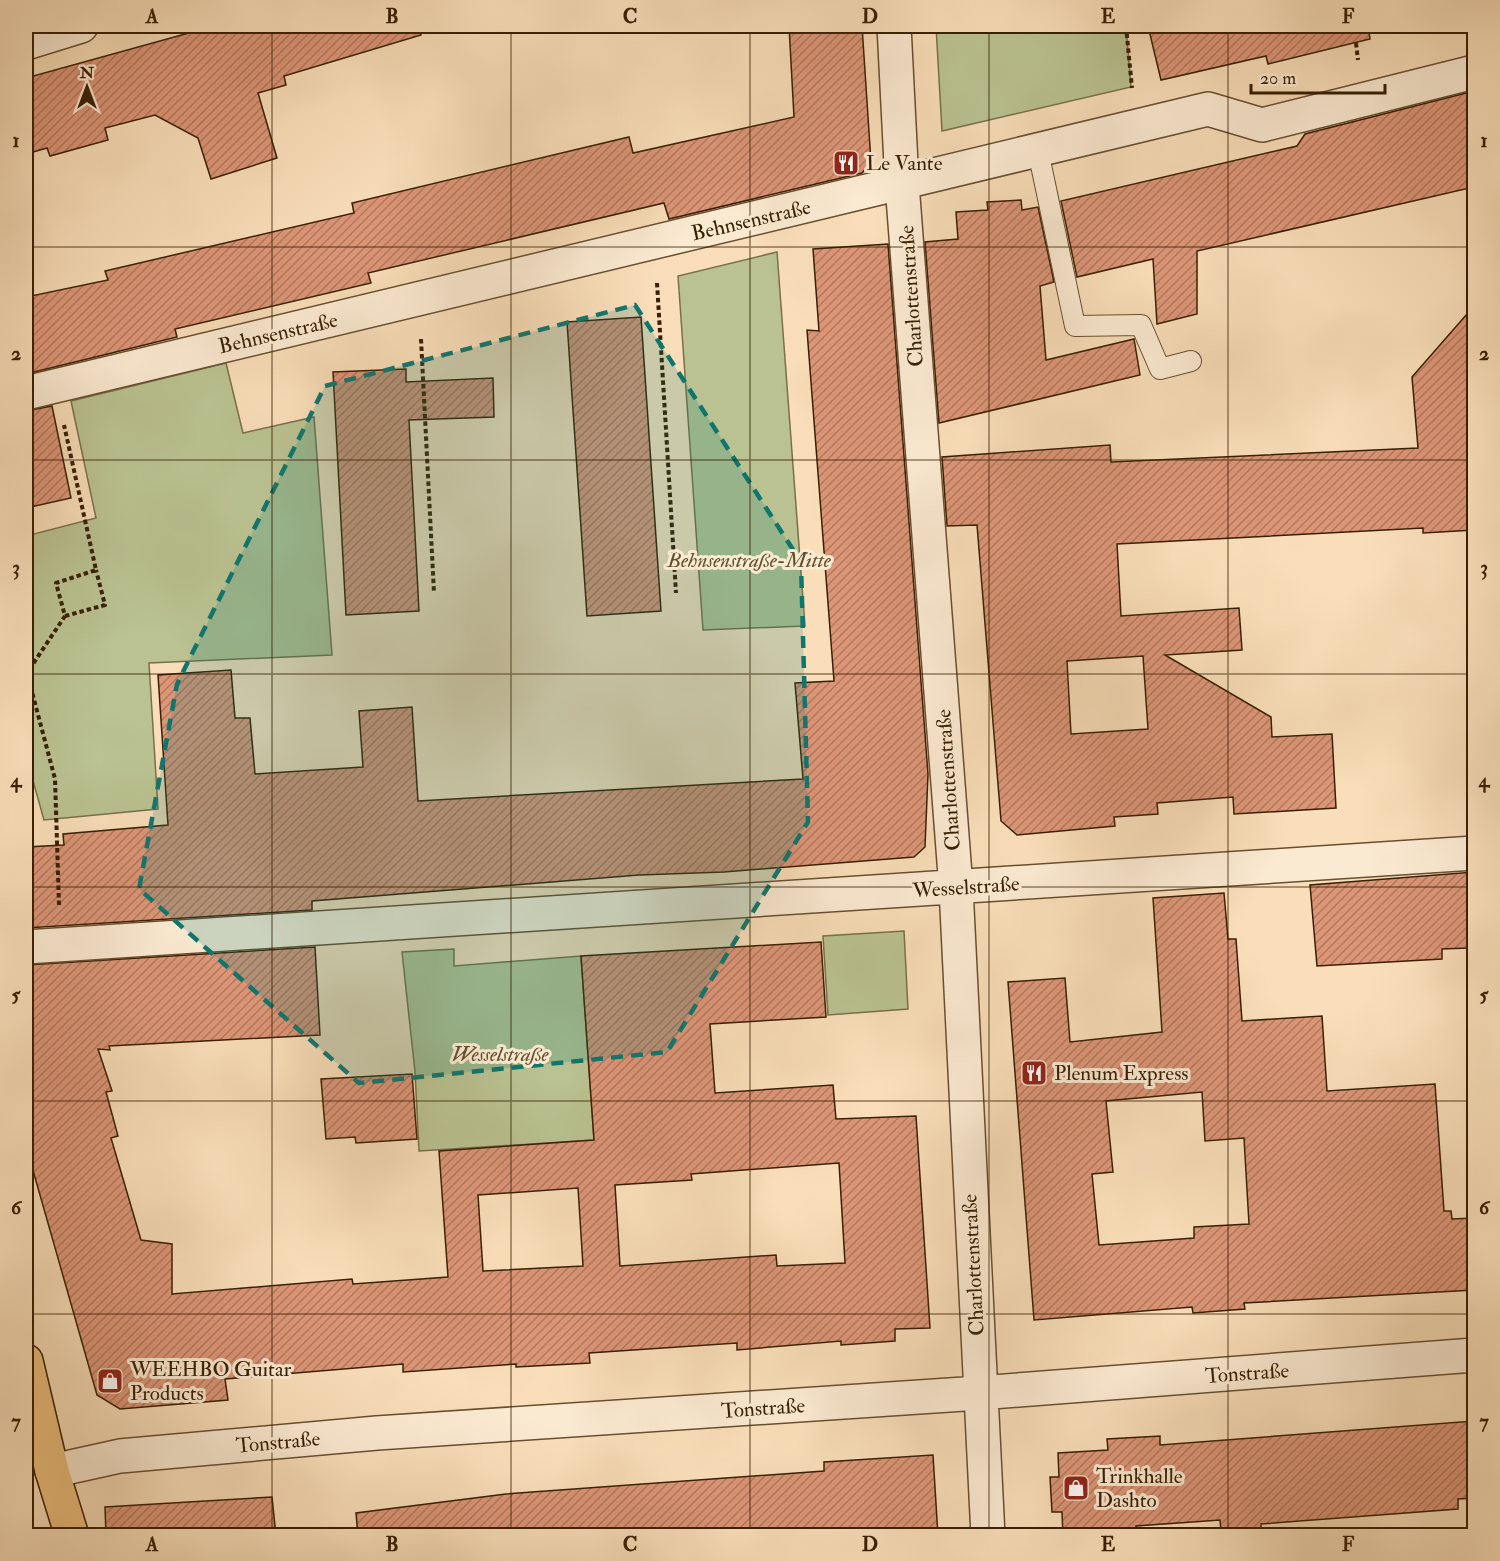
<svg xmlns="http://www.w3.org/2000/svg" width="1500" height="1561" font-family="'IM FELL Double Pica',serif">
	<style>
		.green { fill: #bac291; stroke: #79704a; stroke-width: 1.5 }
		.building { fill: url(#building-hatch); stroke: #381f02; stroke-width: 1.5; fill-rule: evenodd }
		.lines { fill: none; stroke-linecap: round; stroke-linejoin: round }
		.lane-casing { stroke: #684f30; stroke-width: 22 }
		.street-casing { stroke: #684f30; stroke-width: 36 }
		.primary-casing { stroke: #381f02; stroke-width: 36 }
		.path { stroke: #381f02; stroke-width: 4; stroke-dasharray: 4.5 3; stroke-linecap: butt }
		.lane { stroke: #fbead2; stroke-width: 20 }
		.street { stroke: #fbead2; stroke-width: 33 }
		.primary { stroke: #ecbf7c; stroke-width: 33 }
		.marked { fill: #0f766e; fill-opacity: 0.2; stroke: #0f766e; stroke-width: 4.5; stroke-dasharray: 12 8; stroke-linejoin: round }
		.grid { fill: none; stroke: #381f02; stroke-width: 1.5; stroke-opacity: 0.55 }
		.labels { text-anchor: middle; stroke-width: 6; stroke-linejoin: round; paint-order: stroke }
		.poi-label { font-size: 21px; fill: #381f02; stroke: #fbead2; text-anchor: start }
		.street-label { font-size: 21px; fill: #381f02; stroke: #fbead2 }
		.park-label { font-size: 21px; font-style: italic; fill: #5f502d; stroke: #fbead2 }
		.neatline { fill: none; stroke: #381f02; stroke-width: 2 }
		.grid-label { font-size: 20px; text-anchor: middle; font-weight: bold; fill: #381f02 }
	</style>
	<defs>
		<pattern id="building-hatch" width="6" height="6" patternUnits="userSpaceOnUse" patternTransform="scale(1.5)"><rect width="6" height="6" fill="#dc9577"/><path d="M-1 1l2-2M0 6l6-6M5 7l2-2" fill="none" stroke="#b3795f"/></pattern>
	</defs>
	<rect width="100%" height="100%" fill="#f9deb9"/>
	<filter id="stains"><feTurbulence type="fractalNoise" baseFrequency=".00333" numOctaves="4"/><feColorMatrix values="0 0 0 0 .2 0 0 0 0 .09 0 0 0 0 .02 0 0 0 .5 -.17"/></filter>
	<radialGradient id="worn" r=".72"><stop offset=".6" stop-color="#630" stop-opacity="0"/><stop offset="1" stop-color="#630" stop-opacity=".3"/></radialGradient>
	<!-- green -->
	<path class="green" d="M 936,26 L 1126,26 L 1131,87 L 942,131 Z
		M 777,252 L 805,626 L 703,630 L 678,276 Z
		M 226,363 L 243,433 L 314,417 L 332,655 L 149,663 L 158,809 L 44,820 L 26,756 L 26,536 L 96,518 L 71,401 Z
		M 904,931 L 908,1009 L 828,1015 L 823,936 Z
		M 454,949 L 454,966 L 581,956 L 594,1140 L 419,1151 L 415,1072 L 402,952 Z"/>
	<!-- building -->
	<path class="building" d="M 214,26 L 420,26 L 421,35 L 284,76 L 286,85 L 258,93 L 277,158 L 211,179 L 198,138 L 155,115 L 105,128 L 108,140 L 50,156 L 47,148 L 26,154 L 26,78 Z
		M 789,26 L 862,26 L 871,162 L 862,173 L 669,219 L 664,203 L 368,273 L 371,283 L 175,329 L 177,337 L 26,374 L 26,297 L 108,280 L 105,271 L 354,213 L 352,203 L 629,137 L 633,153 L 794,117 Z
		M 1148,26 L 1368,26 L 1370,39 L 1268,64 L 1266,56 L 1161,80 Z
		M 1474,91 L 1474,187 L 1197,251 L 1197,314 L 1157,324 L 1153,259 L 1077,277 L 1061,201 L 1297,146 L 1305,134 Z
		M 1021,200 L 1022,210 L 1038,207 L 1054,282 L 1040,286 L 1046,360 L 1134,339 L 1140,375 L 939,423 L 925,242 L 958,239 L 956,212 L 988,210 L 987,202 Z
		M 888,244 L 928,774 L 925,847 L 914,857 L 724,872 L 639,875 L 312,901 L 312,910 L 26,928 L 26,847 L 64,845 L 63,834 L 168,825 L 158,675 L 231,670 L 235,718 L 250,718 L 255,774 L 363,767 L 359,711 L 412,707 L 418,801 L 803,779 L 795,683 L 834,681 L 807,330 L 819,331 L 813,249 Z
		M 1474,306 L 1474,530 L 1423,533 L 1423,528 L 1117,544 L 1121,616 L 1239,608 L 1242,650 L 1165,655 L 1271,717 L 1272,737 L 1332,734 L 1336,808 L 1234,814 L 1233,797 L 1157,803 L 1158,814 L 1114,817 L 1115,826 L 1017,835 L 1001,821 L 977,525 L 947,526 L 942,457 L 1110,445 L 1111,462 L 1418,448 L 1412,377 ZM 1143,656 L 1148,729 L 1071,734 L 1067,661 Z
		M 641,317 L 661,611 L 587,616 L 567,322 Z
		M 406,369 L 406,382 L 493,378 L 494,417 L 409,420 L 419,611 L 346,615 L 333,372 Z
		M 52,406 L 71,498 L 26,508 L 26,411 Z
		M 1474,872 L 1474,932 L 1468,933 L 1468,948 L 1442,949 L 1442,959 L 1317,966 L 1310,885 Z
		M 1224,893 L 1228,939 L 1236,939 L 1242,1021 L 1322,1016 L 1327,1091 L 1435,1084 L 1444,1211 L 1451,1211 L 1452,1219 L 1474,1218 L 1474,1290 L 1244,1303 L 1245,1309 L 1193,1313 L 1192,1307 L 1034,1320 L 1008,982 L 1065,978 L 1070,1042 L 1162,1032 L 1153,898 ZM 1202,1092 L 1205,1141 L 1244,1138 L 1249,1224 L 1194,1227 L 1194,1238 L 1099,1245 L 1092,1174 L 1113,1172 L 1106,1101 Z
		M 821,942 L 826,1017 L 710,1024 L 715,1093 L 833,1085 L 836,1119 L 916,1116 L 930,1328 L 895,1329 L 895,1341 L 841,1345 L 841,1341 L 737,1350 L 737,1343 L 589,1353 L 590,1363 L 516,1367 L 516,1364 L 403,1372 L 403,1364 L 225,1379 L 228,1400 L 120,1409 L 97,1395 L 26,1146 L 26,965 L 315,947 L 320,1035 L 109,1046 L 110,1050 L 98,1049 L 112,1091 L 106,1092 L 118,1136 L 111,1138 L 141,1240 L 172,1244 L 172,1294 L 352,1279 L 353,1284 L 448,1277 L 439,1151 L 594,1140 L 581,956 ZM 839,1163 L 845,1263 L 777,1266 L 776,1255 L 620,1266 L 615,1185 L 692,1180 L 691,1174 ZM 578,1188 L 583,1266 L 483,1271 L 478,1195 Z
		M 412,1074 L 417,1139 L 356,1143 L 355,1137 L 326,1139 L 321,1079 Z
		M 1474,1421 L 1474,1498 L 1458,1499 L 1458,1509 L 1261,1524 L 1261,1529 L 1221,1532 L 1220,1520 L 1136,1526 L 1137,1536 L 1063,1536 L 1062,1512 L 1052,1512 L 1050,1477 L 1059,1477 L 1058,1453 L 1108,1450 L 1107,1439 L 1160,1436 L 1160,1445 Z
		M 933,1455 L 938,1536 L 358,1536 L 356,1513 L 506,1494 L 824,1471 L 824,1462 Z
		M 272,1497 L 276,1536 L 106,1536 L 105,1507 Z"/>
	<g class="lines">
		<!-- lane casing -->
		<g class="lane-casing">
			<path id="lane" d="M 1038,151 L 1075,326 L 1141,325 L 1160,369 L 1191,361"/>
		</g>
		<!-- street casing -->
		<g class="street-casing">
			<path id="street" d="M 894,26 L 902,184 L 956,888 L 988,1536
				M 26,43 L 81,26
				M 26,393 L 1208,109 L 1262,125 L 1474,72
				M 26,947 L 1474,853
				M 52,1471 L 120,1456 L 377,1433 L 979,1393 L 1474,1355"/>
		</g>
		<!-- primary casing -->
		<g class="primary-casing">
			<path id="primary" d="M 26,1361 L 52,1471 L 72,1536"/>
		</g>
		<!-- path -->
		<path class="path" d="M 1126,26 L 1132,88
			M 1356,43 L 1358,60
			M 657,283 L 676,593
			M 421,339 L 434,593
			M 65,616 L 105,605 L 96,570
			M 59,905 L 55,779 L 27,673 L 65,616 L 56,583 L 96,570 L 64,425"/>
		<!-- lane -->
		<use href="#lane" class="lane"/>
		<!-- street -->
		<use href="#street" class="street"/>
		<!-- primary -->
		<use href="#primary" class="primary"/>
	</g>
	<!-- marked area -->
	<path class="marked" d="M 635,305 L 801,562 L 808,822 L 667,1052 L 359,1083 L 139,889 L 177,684 L 325,386 Z"/>
	<!-- grid -->
	<path class="grid" d="M 272,26 L 272,1536M 511,26 L 511,1536M 750,26 L 750,1536M 989,26 L 989,1536M 1228,26 L 1228,1536M 26,247 L 1474,247M 26,460 L 1474,460M 26,674 L 1474,674M 26,887 L 1474,887M 26,1101 L 1474,1101M 26,1314 L 1474,1314"/>
	<!-- icons -->
	<defs>
		<g id="restaurant-square" transform="scale(1.35)"><rect x="-9" y="-9" width="18" height="18" rx="4" fill="#8f2418" stroke="#fbead2"/><path d="M-5-6h1v4h1v-4h1v4h1v-4h1v5L-1.5 .5V6h-2V.5L-5-1ZM5-6V6H3V1.5H1.5Q1.5-4 5-6Z" fill="#fff"/></g>
		<g id="shop-square" transform="scale(1.35)"><rect x="-9" y="-9" width="18" height="18" rx="4" fill="#8f2418" stroke="#fbead2"/><path d="M-5-2.5h2.3a2.7 3.5 0 0 1 5.4 0H5L5.5 6h-11ZM-1.5-2.5h3a1.5 2.3 0 0 0-3 0Z" fill="#fff"/></g>
	</defs>
	<g fill-rule="evenodd">
		<use href="#restaurant-square" x="846" y="163"/>
		<use href="#restaurant-square" x="1034" y="1073"/>
		<use href="#shop-square" x="110" y="1381"/>
		<use href="#shop-square" x="1076" y="1488"/>
	</g>
	<g class="labels">
		<!-- poi labels -->
		<g class="poi-label">
			<text x="866" y="170">Le Vante</text>
			<text x="1054" y="1080">Plenum Express</text>
			<text x="130" y="1376">WEEHBO Guitar<tspan x="130" dy="24">Products</tspan></text>
			<text x="1096" y="1483">Trinkhalle<tspan x="1096" dy="24">Dashto</tspan></text>
		</g>
		<!-- street labels -->
		<g class="street-label">
			<text transform="translate(751 220) rotate(-13)" y="7">Behnsenstraße</text>
			<text transform="translate(911 296) rotate(-94)" y="7">Charlottenstraße</text>
			<text transform="translate(278 333) rotate(-13)" y="7">Behnsenstraße</text>
			<text transform="translate(948 780) rotate(-94)" y="7">Charlottenstraße</text>
			<text transform="translate(966 887) rotate(-4)" y="7">Wesselstraße</text>
			<text transform="translate(973 1265) rotate(-93)" y="7">Charlottenstraße</text>
			<text transform="translate(1247 1373) rotate(-4)" y="7">Tonstraße</text>
			<text transform="translate(763 1408) rotate(-4)" y="7">Tonstraße</text>
			<text transform="translate(278 1442) rotate(-5)" y="7">Tonstraße</text>
		</g>
		<!-- park labels -->
		<g class="park-label">
			<text x="749" y="567">Behnsenstraße-Mitte</text>
			<text x="500" y="1061">Wesselstraße</text>
		</g>
	</g>
	<!-- margin -->
	<rect width="1500" height="1561" fill="none" stroke="#f9deb9" stroke-width="66"/>
	<!-- north arrow -->
	<g transform="translate(87 87)" stroke="#fbead2" stroke-width="4.5" paint-order="stroke">
	<path d="M0-4.5L10 22L0 15L-10 22Z" fill="#381f02"/>
	<text y="-9" font-size="16" font-weight="bold" text-anchor="middle" fill="#381f02">N</text>
	</g>
	<!-- scale -->
	<path d="M1251 84v9h134v-9" fill="none" stroke="#381f02" stroke-width="3"/>
	<text x="1260" y="84" font-size="18" fill="#381f02" stroke="#fbead2" stroke-width="4.5" paint-order="stroke">20 m</text>
	<rect x="33" y="33" width="1434" height="1495" class="neatline"/>
	<g class="grid-label">
		<text x="152" y="23">A</text>
		<text x="392" y="23">B</text>
		<text x="630" y="23">C</text>
		<text x="870" y="23">D</text>
		<text x="1108" y="23">E</text>
		<text x="1348" y="23">F</text>
		<text x="16" y="147">1</text>
		<text x="1484" y="147">1</text>
		<text x="16" y="360">2</text>
		<text x="1484" y="360">2</text>
		<text x="16" y="574">3</text>
		<text x="1484" y="574">3</text>
		<text x="16" y="787">4</text>
		<text x="1484" y="787">4</text>
		<text x="16" y="1001">5</text>
		<text x="1484" y="1001">5</text>
		<text x="16" y="1214">6</text>
		<text x="1484" y="1214">6</text>
		<text x="16" y="1428">7</text>
		<text x="1484" y="1428">7</text>
		<text x="152" y="1551">A</text>
		<text x="392" y="1551">B</text>
		<text x="630" y="1551">C</text>
		<text x="870" y="1551">D</text>
		<text x="1108" y="1551">E</text>
		<text x="1348" y="1551">F</text>
	</g>
	<rect width="100%" height="100%" filter="url(#stains)"/>
	<rect width="100%" height="100%" fill="url(#worn)"/>
</svg>
